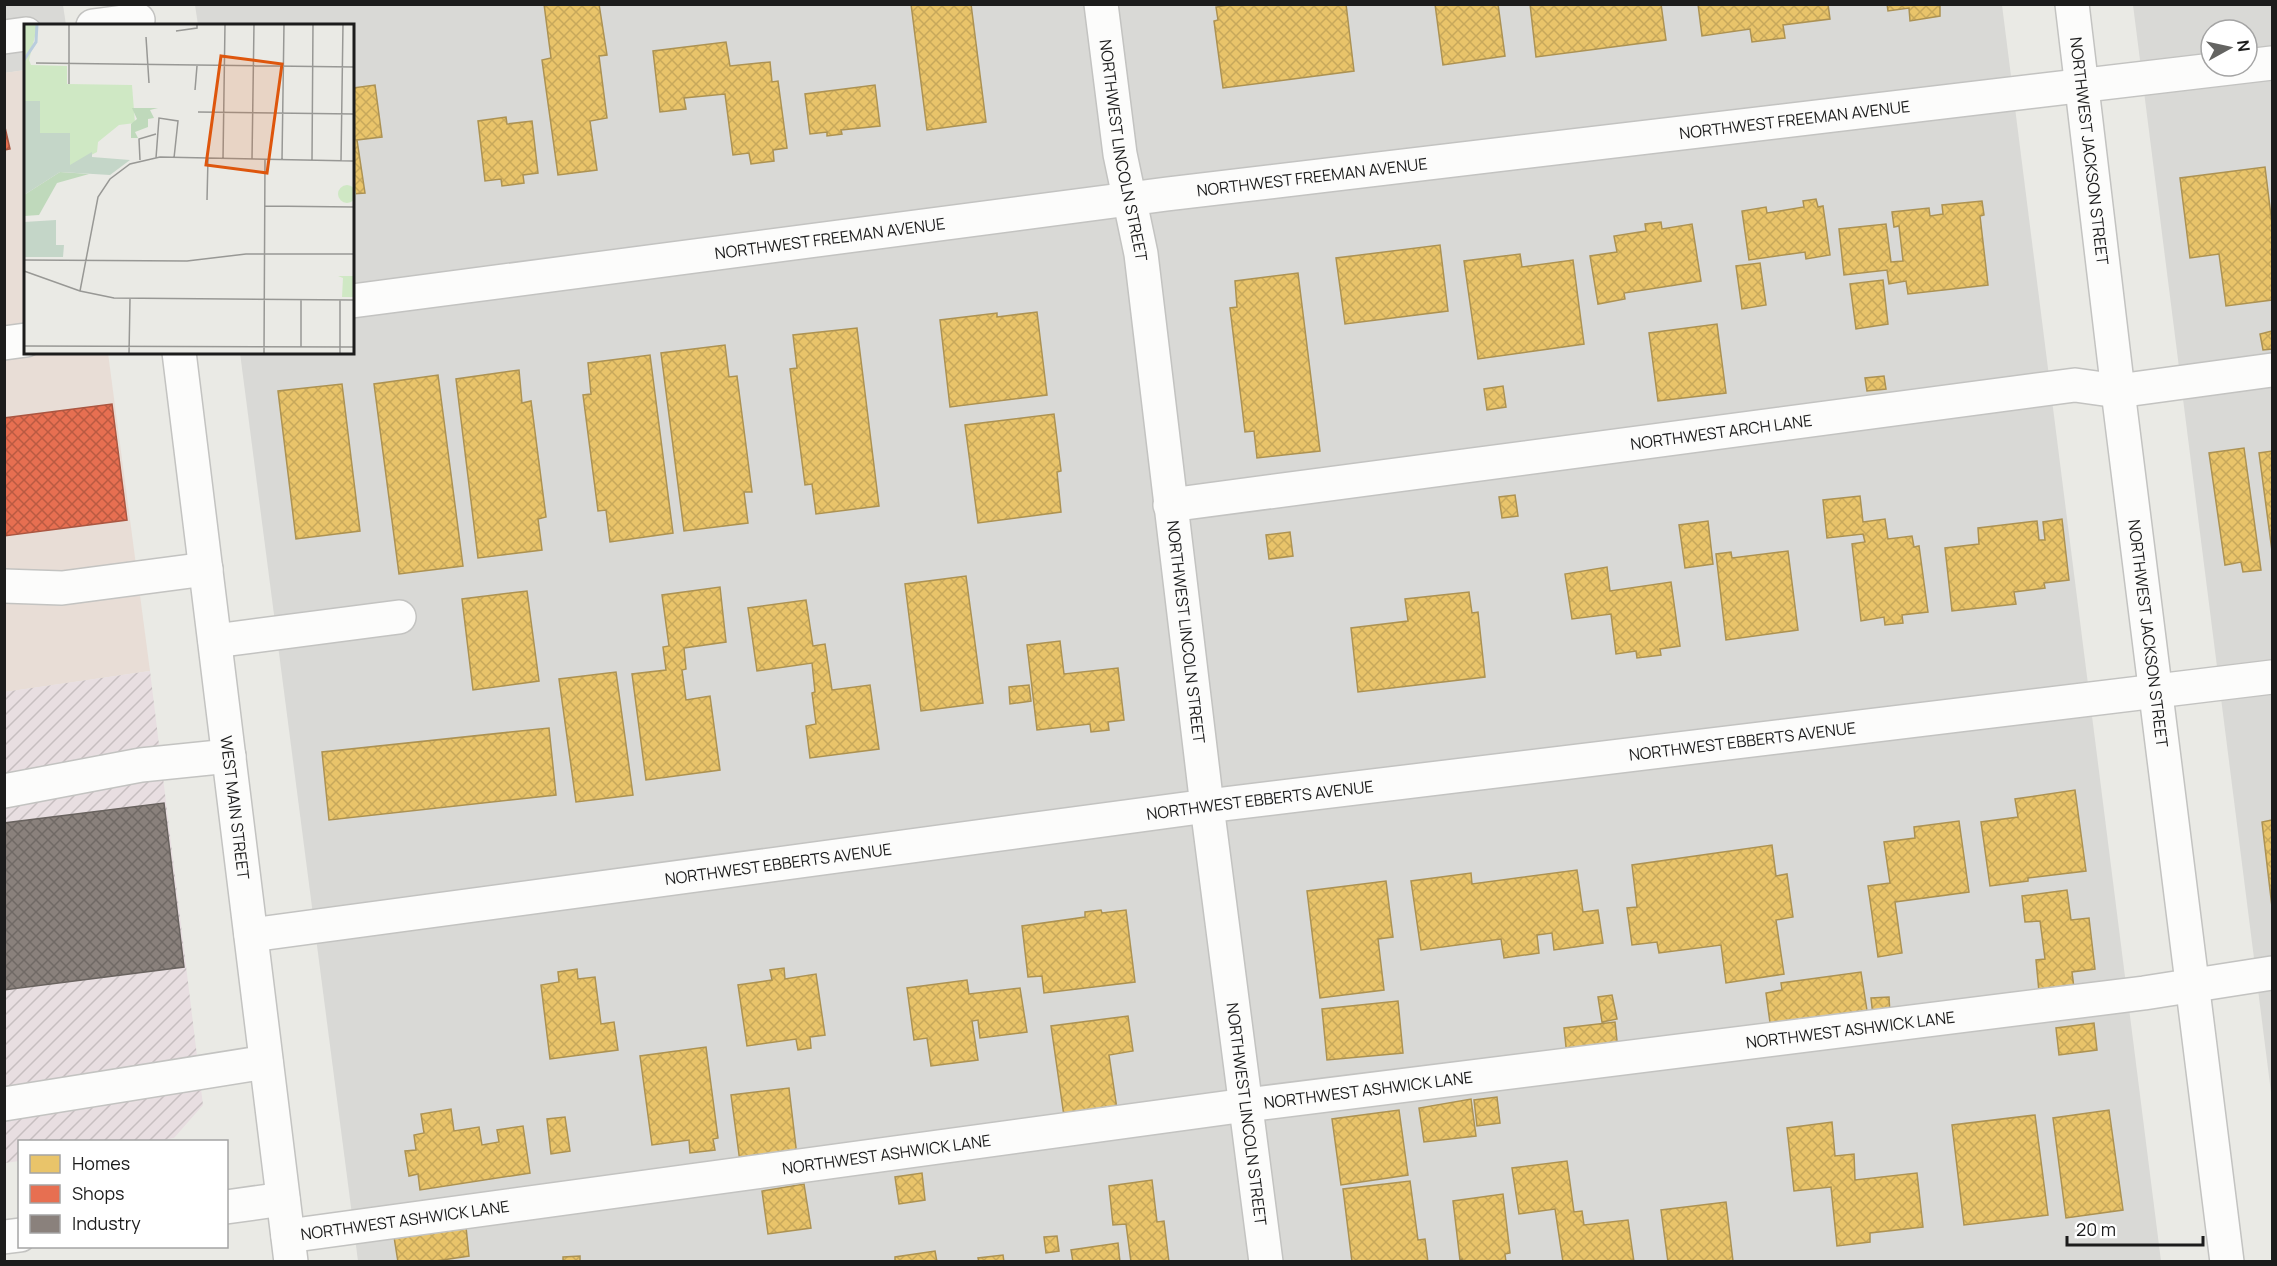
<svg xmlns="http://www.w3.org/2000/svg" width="2277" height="1266" font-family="Manrope,sans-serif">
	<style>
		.residential { fill: #d9d9d6; fill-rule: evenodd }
		.commercial { fill: #e8ddd6 }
		.industrial { fill: url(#industrial-furrows) }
		.homes { fill: url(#homes-cross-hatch); stroke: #ac9253; stroke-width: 1.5 }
		.shops { fill: url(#shops-cross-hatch); stroke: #aa5641; stroke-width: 1.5 }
		.industry { fill: url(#industry-cross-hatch); stroke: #69635f; stroke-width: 1.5 }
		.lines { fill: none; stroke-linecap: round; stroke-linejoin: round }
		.minor-casing { stroke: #c3c3c1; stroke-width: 36 }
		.minor { stroke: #fcfcfb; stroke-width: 33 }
		.labels { text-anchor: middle; stroke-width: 6; stroke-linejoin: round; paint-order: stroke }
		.street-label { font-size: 16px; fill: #1c1c1c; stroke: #fff }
		.inset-river { fill: none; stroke: #b9cddd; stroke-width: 3 }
		.inset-road { fill: none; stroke: #989895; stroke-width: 1.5 }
		.view { fill: #de560d; fill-opacity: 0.15; stroke: #de560d; stroke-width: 3 }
		.inset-edge { fill: none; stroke: #1c1c1c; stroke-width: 3 }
	</style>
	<defs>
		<pattern id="industrial-furrows" width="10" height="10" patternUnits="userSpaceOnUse" patternTransform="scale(1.5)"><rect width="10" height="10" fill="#e8dee1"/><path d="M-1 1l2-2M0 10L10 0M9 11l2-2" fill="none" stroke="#c6bec0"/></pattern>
		<pattern id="homes-cross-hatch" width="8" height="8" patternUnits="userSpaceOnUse" patternTransform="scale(1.5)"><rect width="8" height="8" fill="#e9c46a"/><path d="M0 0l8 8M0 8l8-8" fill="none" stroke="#c7a85b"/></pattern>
		<pattern id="shops-cross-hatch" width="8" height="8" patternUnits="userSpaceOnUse" patternTransform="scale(1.5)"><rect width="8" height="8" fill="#e76f51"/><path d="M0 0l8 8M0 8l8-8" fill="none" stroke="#ba5a42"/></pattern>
		<pattern id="industry-cross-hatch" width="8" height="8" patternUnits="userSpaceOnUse" patternTransform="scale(1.5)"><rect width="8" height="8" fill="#8a817c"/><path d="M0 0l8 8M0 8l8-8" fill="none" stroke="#706965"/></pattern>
	</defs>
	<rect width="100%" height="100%" fill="#eaeae5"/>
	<!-- residential -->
	<path class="residential" d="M 4,5 L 63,5 L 66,25 L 26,26 L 25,70 L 5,73 Z
		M 195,5 L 2002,5 L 2161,1261 L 358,1261 L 240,353 L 352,352 L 352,26 L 198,25 Z
		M 2133,5 L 2272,5 L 2272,1100 ZM 2211,30 L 2247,30 L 2247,66 L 2211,66 Z"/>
	<!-- commercial -->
	<path class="commercial" d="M 25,70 L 26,352 L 108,353 L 150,671 L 5,692 L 4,73 Z"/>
	<!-- industrial -->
	<path class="industrial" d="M 150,671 L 203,1105 L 174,1138 L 152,1142 L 20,1142 L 19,1161 L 5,1163 L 4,692 Z"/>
	<!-- homes -->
	<path class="homes" d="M 544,4 L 599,4 L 607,55 L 599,56 L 607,118 L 590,121 L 597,170 L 558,175 L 542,60 L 551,58 Z
		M 911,4 L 971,4 L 986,122 L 927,130 Z
		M 1235,4 L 1346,4 L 1354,71 L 1223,88 L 1214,21 L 1218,20 L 1216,7 Z
		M 1435,4 L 1498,4 L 1505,56 L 1443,65 Z
		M 1530,4 L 1661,4 L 1666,40 L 1536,57 Z
		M 1698,4 L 1828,4 L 1830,19 L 1783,25 L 1785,38 L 1752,42 L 1750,29 L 1702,36 Z
		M 1887,4 L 1940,4 L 1940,16 L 1910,21 L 1909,8 L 1888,11 Z
		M 726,42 L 730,66 L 770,62 L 772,82 L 778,81 L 787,148 L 773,150 L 774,161 L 751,164 L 749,153 L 733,155 L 725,94 L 684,98 L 686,109 L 660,112 L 653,51 Z
		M 375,85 L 382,137 L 357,140 L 365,193 L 352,194 L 352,86 L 353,88 Z
		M 875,85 L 880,126 L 841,130 L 842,134 L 827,136 L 827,132 L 810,134 L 805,94 Z
		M 506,117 L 507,124 L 532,121 L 538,173 L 523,175 L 524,183 L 502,186 L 501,179 L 485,181 L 478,121 Z
		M 2265,167 L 2272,224 L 2272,300 L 2226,306 L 2219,254 L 2190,258 L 2180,178 Z
		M 1816,199 L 1818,207 L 1823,206 L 1830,255 L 1806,259 L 1805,252 L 1749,260 L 1742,211 L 1766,207 L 1767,213 L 1804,207 L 1803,201 Z
		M 1982,201 L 1984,215 L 1980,216 L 1988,285 L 1908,294 L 1906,281 L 1889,284 L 1887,270 L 1844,275 L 1839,229 L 1886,224 L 1891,262 L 1903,261 L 1899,226 L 1894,227 L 1892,212 L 1929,208 L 1930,216 L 1943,214 L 1942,205 Z
		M 1661,222 L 1662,229 L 1692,224 L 1701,281 L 1624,293 L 1625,299 L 1598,304 L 1590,256 L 1617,252 L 1614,236 L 1646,231 L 1645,224 Z
		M 1440,245 L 1448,311 L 1345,324 L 1336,258 Z
		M 1520,254 L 1522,267 L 1573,260 L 1584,344 L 1478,359 L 1464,261 Z
		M 1760,263 L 1766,305 L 1742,309 L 1736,266 Z
		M 1298,273 L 1320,451 L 1257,458 L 1254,431 L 1245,432 L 1230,308 L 1237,307 L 1235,281 Z
		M 1883,280 L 1888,324 L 1856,329 L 1850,284 Z
		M 1037,312 L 1047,395 L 950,407 L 940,320 L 997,313 L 997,317 Z
		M 1717,324 L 1726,393 L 1658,401 L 1649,333 Z
		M 857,328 L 879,506 L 816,514 L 812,484 L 805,485 L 790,369 L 797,368 L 793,335 Z
		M 2272,331 L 2272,349 L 2263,350 L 2260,334 Z
		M 725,345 L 729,377 L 737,376 L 752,492 L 744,492 L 748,523 L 684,531 L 661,353 Z
		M 650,355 L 673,533 L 610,542 L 606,510 L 598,511 L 583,395 L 591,394 L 588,363 Z
		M 519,370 L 522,403 L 531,401 L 546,517 L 538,519 L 542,550 L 478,558 L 456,379 Z
		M 438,375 L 463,566 L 399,574 L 374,384 Z
		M 1884,376 L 1886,389 L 1867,391 L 1865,378 Z
		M 342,384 L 360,531 L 296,539 L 278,391 Z
		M 1503,386 L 1506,407 L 1487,410 L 1484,389 Z
		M 1054,414 L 1061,471 L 1057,472 L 1061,512 L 978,523 L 965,425 Z
		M 2244,448 L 2261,570 L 2243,572 L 2241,562 L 2225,565 L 2209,453 Z
		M 2272,451 L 2272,551 L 2259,453 Z
		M 1515,495 L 1518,516 L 1502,518 L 1499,497 Z
		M 1860,496 L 1863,522 L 1885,519 L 1888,539 L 1912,536 L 1914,547 L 1919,546 L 1928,612 L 1902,615 L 1903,623 L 1885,625 L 1884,617 L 1861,621 L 1852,544 L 1865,542 L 1863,534 L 1827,538 L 1823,500 Z
		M 2062,519 L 2069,580 L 2044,583 L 2045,588 L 2014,592 L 2016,604 L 1952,611 L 1945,548 L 1979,544 L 1978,528 L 2037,521 L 2039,540 L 2045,540 L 2043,522 Z
		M 1708,521 L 1713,564 L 1685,568 L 1679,525 Z
		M 1290,532 L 1293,556 L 1269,559 L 1266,535 Z
		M 1788,551 L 1798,630 L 1726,640 L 1716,554 L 1731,552 L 1732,558 Z
		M 1607,567 L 1610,591 L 1671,582 L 1680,646 L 1660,649 L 1661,655 L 1637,658 L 1636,651 L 1616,654 L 1611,614 L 1572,619 L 1565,574 Z
		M 966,576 L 983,703 L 921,711 L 905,584 Z
		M 720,587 L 726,642 L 684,648 L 686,669 L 682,670 L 686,700 L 710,696 L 720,770 L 646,780 L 632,674 L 666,670 L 663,647 L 669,646 L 662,595 Z
		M 527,591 L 539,681 L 473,690 L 462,599 Z
		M 1469,592 L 1472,613 L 1478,612 L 1485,677 L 1358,692 L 1351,628 L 1408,621 L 1405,599 Z
		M 806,600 L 813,646 L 825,644 L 832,690 L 870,685 L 879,749 L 810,758 L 806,726 L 816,724 L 812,693 L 815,692 L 812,663 L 757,671 L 748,608 Z
		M 1060,641 L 1064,674 L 1118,668 L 1124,720 L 1108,722 L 1109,730 L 1091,732 L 1090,724 L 1037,730 L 1027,645 Z
		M 616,672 L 633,795 L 576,802 L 559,679 Z
		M 1029,685 L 1031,701 L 1010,704 L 1009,687 Z
		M 549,728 L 556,795 L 329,820 L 322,752 Z
		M 2075,790 L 2086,871 L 2028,878 L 2028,881 L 1990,886 L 1981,822 L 2018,817 L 2015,799 Z
		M 2272,820 L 2272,907 L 2262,822 Z
		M 1959,821 L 1969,892 L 1895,902 L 1902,953 L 1878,957 L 1868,886 L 1890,883 L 1884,842 L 1915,838 L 1914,827 Z
		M 1772,845 L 1776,876 L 1787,874 L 1793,917 L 1776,920 L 1784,974 L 1726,983 L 1721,945 L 1659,953 L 1657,942 L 1632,945 L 1627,908 L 1637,907 L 1632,865 Z
		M 1577,870 L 1583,912 L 1598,910 L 1603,943 L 1554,950 L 1552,933 L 1537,935 L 1539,953 L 1504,958 L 1501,939 L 1421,950 L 1411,881 L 1471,873 L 1472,884 Z
		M 1386,881 L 1393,937 L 1378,939 L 1384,990 L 1320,998 L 1307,891 Z
		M 2067,890 L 2071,920 L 2089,918 L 2095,969 L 2072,972 L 2074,988 L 2039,992 L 2036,960 L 2045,959 L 2040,921 L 2025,922 L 2022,896 Z
		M 1101,910 L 1102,913 L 1126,910 L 1135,982 L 1044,993 L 1042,976 L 1028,977 L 1022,926 L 1085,917 L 1085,912 Z
		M 784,968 L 785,979 L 816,974 L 825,1035 L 810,1037 L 811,1048 L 798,1050 L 796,1039 L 747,1046 L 738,985 L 772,980 L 770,970 Z
		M 577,969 L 578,979 L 595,977 L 601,1024 L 614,1022 L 618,1050 L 550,1059 L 541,985 L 559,982 L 558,972 Z
		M 1861,972 L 1868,1017 L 1771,1030 L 1766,993 L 1782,990 L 1781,983 Z
		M 967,980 L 969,994 L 1020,988 L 1027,1032 L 980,1038 L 978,1020 L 972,1021 L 978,1060 L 931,1066 L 927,1038 L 914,1040 L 907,988 Z
		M 1612,995 L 1617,1019 L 1602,1022 L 1598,997 Z
		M 1889,997 L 1890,1014 L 1873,1016 L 1871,998 Z
		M 1398,1001 L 1403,1053 L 1327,1060 L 1322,1009 Z
		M 1128,1016 L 1133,1051 L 1109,1055 L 1118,1116 L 1065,1123 L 1051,1026 Z
		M 1615,1022 L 1618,1050 L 1567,1056 L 1564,1028 Z
		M 2094,1023 L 2097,1050 L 2059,1055 L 2056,1028 Z
		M 706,1047 L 718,1138 L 713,1139 L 715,1150 L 690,1153 L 689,1140 L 652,1145 L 640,1056 Z
		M 789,1088 L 797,1156 L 740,1162 L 731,1095 Z
		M 1497,1097 L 1500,1123 L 1477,1126 L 1474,1100 Z
		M 1471,1099 L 1476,1136 L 1424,1142 L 1419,1108 Z
		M 451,1109 L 454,1131 L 479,1127 L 482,1145 L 499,1142 L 497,1130 L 523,1126 L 530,1173 L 420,1190 L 418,1174 L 409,1176 L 405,1151 L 416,1150 L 414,1135 L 424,1133 L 421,1114 Z
		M 1399,1110 L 1408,1175 L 1341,1185 L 1332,1119 Z
		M 2109,1110 L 2123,1210 L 2066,1218 L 2053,1118 Z
		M 2035,1115 L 2048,1215 L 1964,1225 L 1952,1125 Z
		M 565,1117 L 570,1151 L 551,1154 L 547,1119 Z
		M 1832,1122 L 1835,1156 L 1854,1154 L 1855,1180 L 1917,1173 L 1923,1227 L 1870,1233 L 1870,1242 L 1837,1246 L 1831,1187 L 1794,1191 L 1787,1128 Z
		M 1567,1161 L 1574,1212 L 1582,1211 L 1584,1225 L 1628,1220 L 1634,1262 L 1563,1262 L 1555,1209 L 1519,1214 L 1512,1168 Z
		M 922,1173 L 925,1200 L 899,1204 L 895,1177 Z
		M 1152,1180 L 1157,1222 L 1164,1221 L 1169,1262 L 1131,1262 L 1126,1224 L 1113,1225 L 1109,1186 Z
		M 1410,1181 L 1418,1240 L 1425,1239 L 1428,1262 L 1352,1262 L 1343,1189 Z
		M 804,1184 L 811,1228 L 768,1234 L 762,1191 Z
		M 1503,1194 L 1510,1253 L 1505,1254 L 1506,1262 L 1463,1262 L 1462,1259 L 1460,1260 L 1453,1201 Z
		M 1726,1202 L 1733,1261 L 1668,1262 L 1661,1210 Z
		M 466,1227 L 469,1256 L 429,1262 L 398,1262 L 394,1237 Z
		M 1057,1236 L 1059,1251 L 1046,1253 L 1044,1237 Z
		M 1118,1243 L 1120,1262 L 1073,1262 L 1071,1250 Z
		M 935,1251 L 937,1262 L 895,1262 L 895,1257 Z
		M 1003,1255 L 1004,1262 L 979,1262 L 978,1258 Z
		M 580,1256 L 580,1262 L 563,1262 L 563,1257 Z"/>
	<!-- shops -->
	<path class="shops" d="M 4,123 L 10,149 L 4,150 Z
		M 112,404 L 127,520 L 4,536 L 4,418 Z"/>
	<!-- industry -->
	<path class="industry" d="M 164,803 L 184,967 L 4,990 L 4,823 Z"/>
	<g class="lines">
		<!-- minor casing -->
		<g class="minor-casing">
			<g id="minor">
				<path id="s1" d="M 1101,4 L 1120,154 L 1141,254 L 1207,806 L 1266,1262"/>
				<path id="s2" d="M 2072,4 L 2118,391 L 2227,1262"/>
				<path d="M 93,26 L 138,20"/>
				<path d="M 4,37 L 26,34"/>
				<path id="s3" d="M 352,301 L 1167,194 L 2272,63"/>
				<path d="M 4,343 L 26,340"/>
				<path id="s4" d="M 179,352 L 291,1262"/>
				<path id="s5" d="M 1170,505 L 2075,385 L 2118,391 L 2272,370"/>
				<path d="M 4,586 L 62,588 L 206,569"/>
				<path d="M 215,641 L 399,617"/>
				<path d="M 4,791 L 141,765 L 229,756"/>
				<path id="s6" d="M 251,935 L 1207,806 L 2272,677"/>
				<path d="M 4,1104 L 266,1062"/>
				<path d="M 226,1207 L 283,1199"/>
				<path id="s7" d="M 288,1236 L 1246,1105 L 2144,993 L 2272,973"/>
				<path d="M 4,1237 L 20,1235"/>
			</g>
		</g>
		<!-- minor -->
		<use href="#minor" class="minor"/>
	</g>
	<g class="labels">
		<!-- street labels -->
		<g class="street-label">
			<text dy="6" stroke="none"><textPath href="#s3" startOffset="1454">NORTHWEST FREEMAN AVENUE</textPath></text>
			<text dy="6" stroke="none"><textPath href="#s1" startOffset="148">NORTHWEST LINCOLN STREET</textPath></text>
			<text dy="6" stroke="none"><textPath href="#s2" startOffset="148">NORTHWEST JACKSON STREET</textPath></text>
			<text dy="6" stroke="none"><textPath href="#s3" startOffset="968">NORTHWEST FREEMAN AVENUE</textPath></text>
			<text dy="6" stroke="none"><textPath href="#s3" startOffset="482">NORTHWEST FREEMAN AVENUE</textPath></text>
			<text dy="6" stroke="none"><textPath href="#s5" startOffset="556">NORTHWEST ARCH LANE</textPath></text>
			<text dy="6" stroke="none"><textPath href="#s1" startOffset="634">NORTHWEST LINCOLN STREET</textPath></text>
			<text dy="6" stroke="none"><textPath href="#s2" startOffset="634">NORTHWEST JACKSON STREET</textPath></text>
			<text dy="6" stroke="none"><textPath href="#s6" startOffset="1504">NORTHWEST EBBERTS AVENUE</textPath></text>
			<text dy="6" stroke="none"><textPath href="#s6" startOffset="1018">NORTHWEST EBBERTS AVENUE</textPath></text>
			<text dy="6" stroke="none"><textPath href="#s4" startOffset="459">WEST MAIN STREET</textPath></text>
			<text dy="6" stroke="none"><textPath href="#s6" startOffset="532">NORTHWEST EBBERTS AVENUE</textPath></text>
			<text dy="6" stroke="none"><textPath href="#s7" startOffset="1576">NORTHWEST ASHWICK LANE</textPath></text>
			<text dy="6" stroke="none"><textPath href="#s7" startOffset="1090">NORTHWEST ASHWICK LANE</textPath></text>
			<text dy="6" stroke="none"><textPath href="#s1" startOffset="1120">NORTHWEST LINCOLN STREET</textPath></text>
			<text dy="6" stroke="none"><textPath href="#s7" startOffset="604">NORTHWEST ASHWICK LANE</textPath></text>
			<text dy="6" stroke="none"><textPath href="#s7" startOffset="118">NORTHWEST ASHWICK LANE</textPath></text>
		</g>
	</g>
	<!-- overview -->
	<g transform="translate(24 24)">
		<rect width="330" height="330" fill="#eaeae5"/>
		<path d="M 0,0 L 14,0 L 5,36 L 7,41 L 43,42 L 43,60 L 108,61 L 111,99 L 95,101 L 74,118 L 73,128 L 46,142 L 16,109 L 16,78 L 0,77 ZM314 170a9 9 0 1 1 18 0a9 9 0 1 1-18 0ZM 314,252 L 329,252 L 329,273 L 318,273 L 319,254 Z" fill="#cfe8c4"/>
		<path d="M 108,84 L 134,84 L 126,86 L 130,94 L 124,95 L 124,103 L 111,108 L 114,114 L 107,114 L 107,100 L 113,95 ZM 36,148 L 65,150 L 33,159 L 15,191 L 0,192 L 0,171 Z" fill="#bfd9bb"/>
		<path d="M 0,77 L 16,77 L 16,109 L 46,109 L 46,141 L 68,128 L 68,133 L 106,136 L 86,151 L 36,148 L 0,171 ZM 32,196 L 32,221 L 40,221 L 39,233 L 0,233 L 0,198 Z" fill="#c4d6c8"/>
		<path class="inset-river" d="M 0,36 L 12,18 L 13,0"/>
		<path class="inset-road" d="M 152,7 L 173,4 L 173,0M 122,13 L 125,59M 12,39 L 330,43M 45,60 L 45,0M 171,66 L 173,42M 174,88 L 330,90M 132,134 L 135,94 L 154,97 L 150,134M 199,135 L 201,0M 228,135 L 230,0M 116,136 L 115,115 L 132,110M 258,136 L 260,0M 288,136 L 289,0M 317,137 L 319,0M 183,176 L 184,134M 241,182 L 330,183M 0,236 L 163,237 L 222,230 L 330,230M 0,247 L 56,267 L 90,274 L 330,276M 56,267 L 74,173 L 86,155 L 106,140 L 136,133 L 330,137M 0,322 L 330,323M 277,323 L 277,276M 105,330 L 106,275M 240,330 L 241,135M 316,330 L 316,276"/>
		<path class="view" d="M 197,32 L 258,40 L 243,149 L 182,141 Z"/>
		<rect width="330" height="330" class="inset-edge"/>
	</g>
	<!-- border -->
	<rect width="2277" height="1266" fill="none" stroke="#1c1c1c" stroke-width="12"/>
	<!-- legend -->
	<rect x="18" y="1140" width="210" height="108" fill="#ffffff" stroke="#a4a4a4" stroke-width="1.5"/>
	<rect x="30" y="1155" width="30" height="18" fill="#e9c46a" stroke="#a4a4a4" stroke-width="1.5"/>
	<text x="72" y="1170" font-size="18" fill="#1c1c1c">Homes</text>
	<rect x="30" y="1185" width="30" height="18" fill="#e76f51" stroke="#a4a4a4" stroke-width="1.5"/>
	<text x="72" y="1200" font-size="18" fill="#1c1c1c">Shops</text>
	<rect x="30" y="1215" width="30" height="18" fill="#8a817c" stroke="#a4a4a4" stroke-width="1.5"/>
	<text x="72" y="1230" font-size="18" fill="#1c1c1c">Industry</text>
	<!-- north arrow -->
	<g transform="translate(2229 48) rotate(82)"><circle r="28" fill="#ffffff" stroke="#a4a4a4" stroke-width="1.5"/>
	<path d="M0-4.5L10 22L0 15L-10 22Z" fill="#646462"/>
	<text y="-9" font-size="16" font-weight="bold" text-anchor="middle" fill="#1c1c1c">N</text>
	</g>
	<!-- scale -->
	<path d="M2067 1236v9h136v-9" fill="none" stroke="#1c1c1c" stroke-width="3"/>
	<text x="2076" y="1236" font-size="18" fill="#1c1c1c" stroke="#ffffff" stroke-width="4.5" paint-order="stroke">20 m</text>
</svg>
